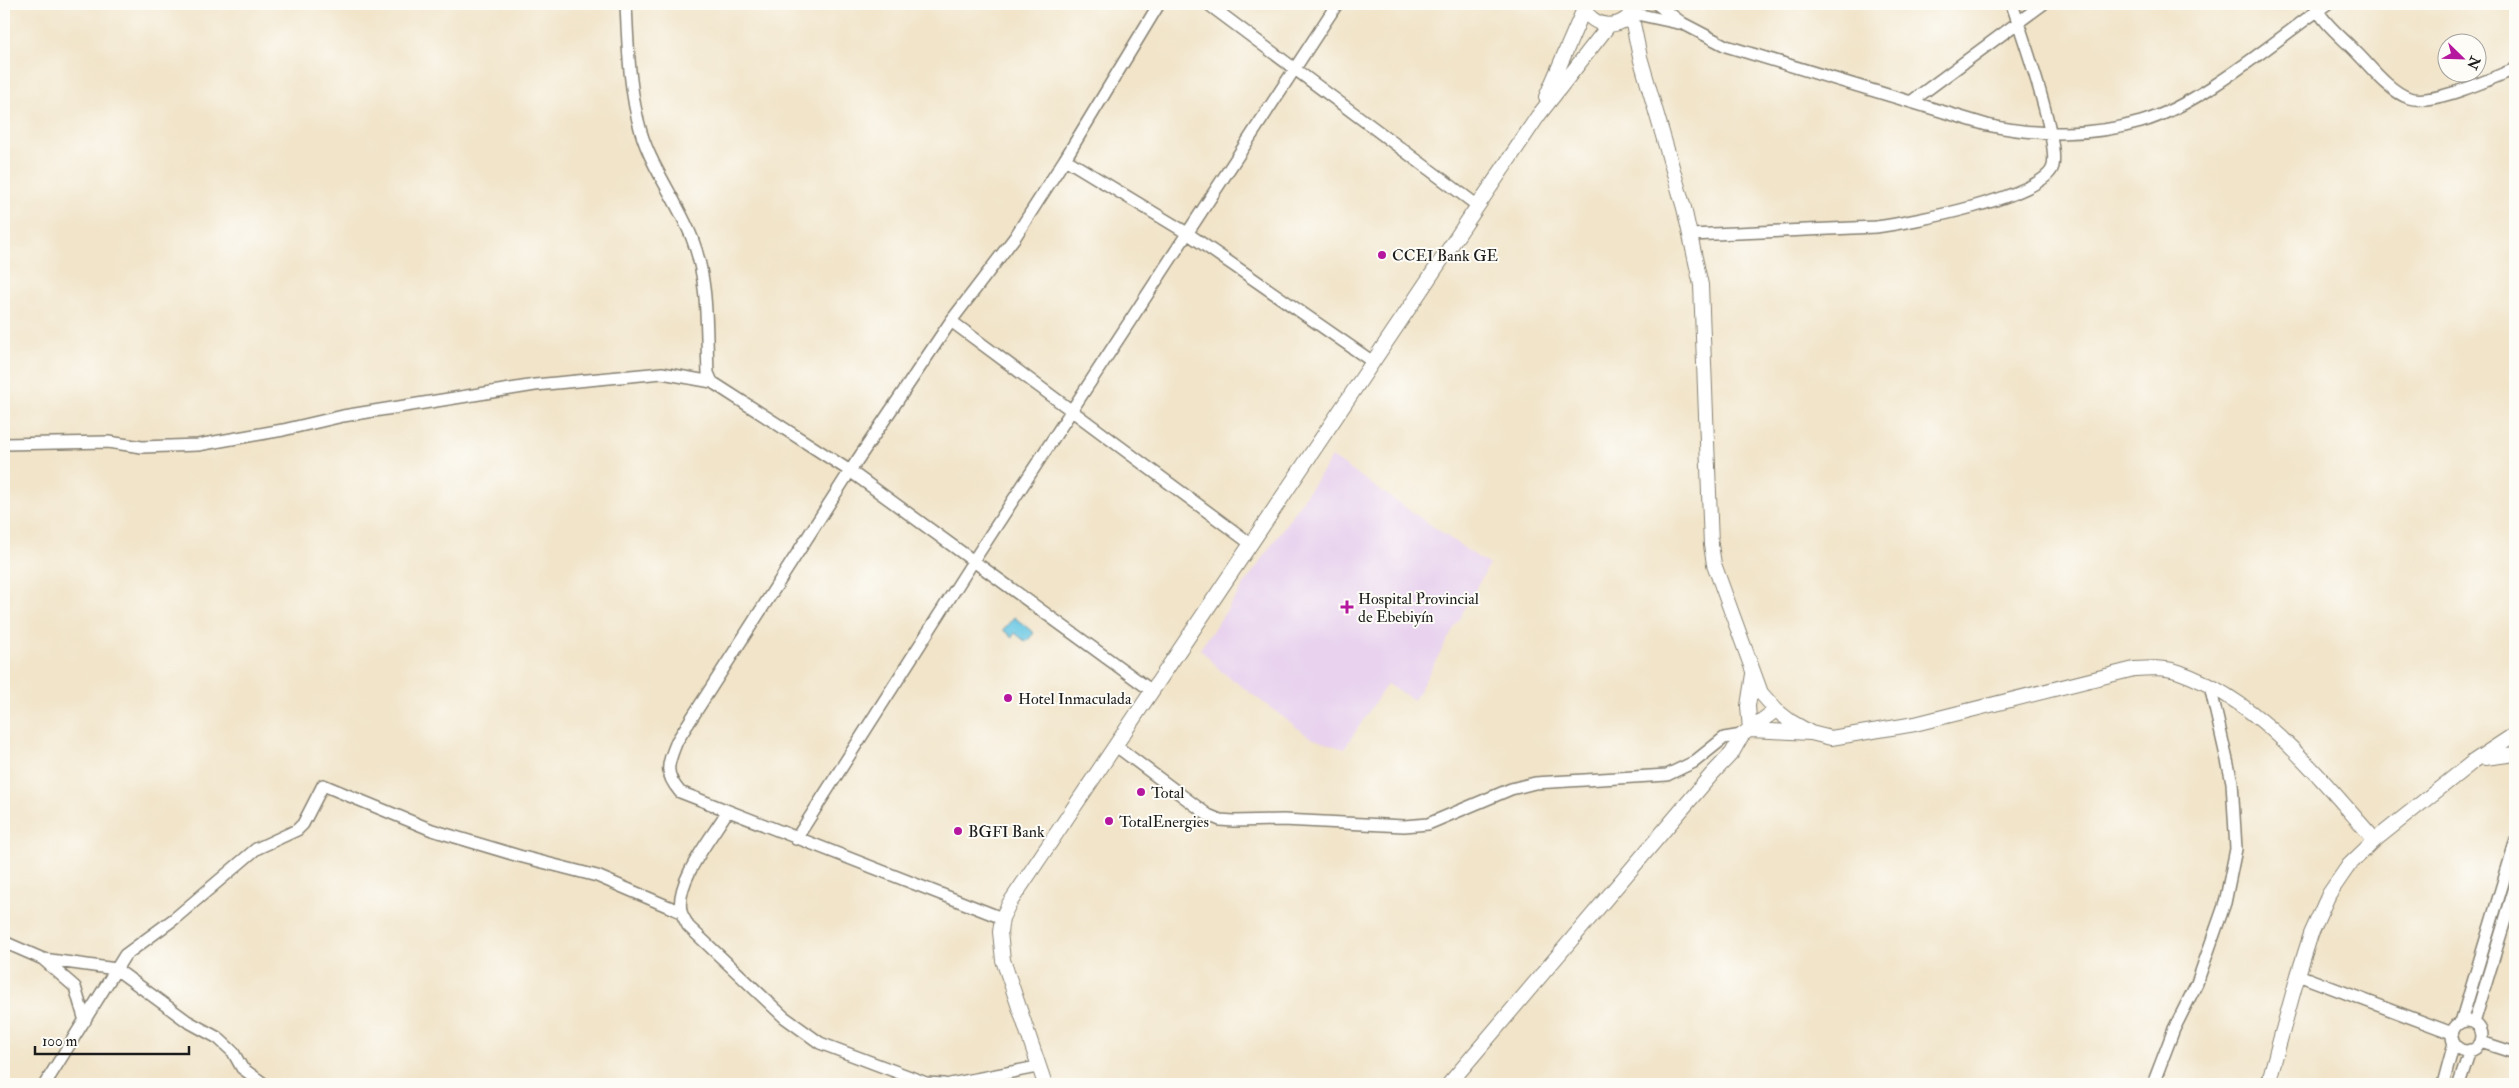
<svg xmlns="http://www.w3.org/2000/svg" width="2519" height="1088" font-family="'IM FELL Double Pica',serif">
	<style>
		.built { fill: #e8d2ee }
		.water { fill: #64c5e2; stroke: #40707f }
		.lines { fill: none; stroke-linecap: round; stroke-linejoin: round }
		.minor-casing { stroke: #868072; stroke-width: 14 }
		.tertiary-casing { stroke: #868072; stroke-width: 16 }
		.minor { stroke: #fff; stroke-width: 11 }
		.tertiary { stroke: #fff; stroke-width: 14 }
		.poi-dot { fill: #b5179e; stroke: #fdfcf7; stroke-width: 2 }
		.labels { text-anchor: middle; stroke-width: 4; stroke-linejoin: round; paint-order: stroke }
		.poi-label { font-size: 16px; fill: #1c1c1c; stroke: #fdfcf7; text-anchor: start }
	</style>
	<rect width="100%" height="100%" fill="#fdfcf7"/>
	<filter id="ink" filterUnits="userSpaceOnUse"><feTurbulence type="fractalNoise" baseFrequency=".02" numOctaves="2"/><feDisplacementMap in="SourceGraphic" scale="10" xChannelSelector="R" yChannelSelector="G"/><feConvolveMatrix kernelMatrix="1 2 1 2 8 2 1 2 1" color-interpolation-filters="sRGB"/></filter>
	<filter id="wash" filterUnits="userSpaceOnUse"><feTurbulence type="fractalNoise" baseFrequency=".0096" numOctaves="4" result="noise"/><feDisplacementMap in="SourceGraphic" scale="20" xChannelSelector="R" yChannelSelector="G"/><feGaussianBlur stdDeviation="1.12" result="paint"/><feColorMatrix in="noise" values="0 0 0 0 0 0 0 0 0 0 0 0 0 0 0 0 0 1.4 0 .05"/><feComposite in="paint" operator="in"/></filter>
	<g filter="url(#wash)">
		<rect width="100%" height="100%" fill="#f1e4c9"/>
		<!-- built -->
		<path class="built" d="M 1332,457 L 1489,565 L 1414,700 L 1387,684 L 1344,749 L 1311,738 L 1221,671 L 1200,649 Z"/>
		<!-- water -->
		<path class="water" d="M 1014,617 L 1034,633 L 1026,642 L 1015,633 L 1012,637 L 1003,630 Z"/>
	</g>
	<g filter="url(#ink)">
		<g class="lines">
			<!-- minor casing -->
			<g class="minor-casing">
				<path id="minor" d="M 626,4 C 628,46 629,91 641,132 C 652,169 678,202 692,238 C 709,282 706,327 708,373 L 712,382 L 850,471 L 1152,691
					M 1208,4 L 1478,206
					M 1657,4 L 1682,23 L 1726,46 L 1987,125 C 2037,136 2092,136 2141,122 C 2202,104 2274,41 2327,4
					M 2314,4 C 2323,23 2343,38 2357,53 C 2372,68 2389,91 2409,98 C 2433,106 2492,78 2515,69
					M 1632,13 L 1678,23
					M 1912,101 L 2043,4
					M 1065,159 L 1187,233 L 1373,362
					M 1690,235 L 1876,227 C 1907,223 2046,197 2053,166 C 2059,139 2022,35 2012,4
					M 951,321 L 1251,544
					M 4,444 L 108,442 L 142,447 L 198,445 L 283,430 L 343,416 L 535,385 L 662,373 L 712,382
					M 1116,746 L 1208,815 L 1220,820 L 1234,821 L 1283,820 L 1404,826 L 1428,824 L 1511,789 L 1535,783 L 1667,775 L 1694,762 L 1724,738 L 1742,735
					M 727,812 C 712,837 675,881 681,911 C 682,916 686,921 688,926 L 784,1017 L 820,1043 L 926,1083 L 944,1084
					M 796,839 L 974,560 L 1337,4
					M 1002,918 L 680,792 C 663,772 668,764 677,741 L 850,471 L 951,321 L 1015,237 L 1065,159 L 1159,4
					M 4,942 L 43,959 L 116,969 L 187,1021 L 218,1038 L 233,1052 L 242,1068 L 264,1084
					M 44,960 L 75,987 L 85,1021
					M 2298,975 L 2452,1033
					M2452 1036a15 15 0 1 1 30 0a15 15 0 1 1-30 0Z
					M 2461,1022 L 2515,843
					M 2474,1023 L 2515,887
					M 2481,1042 L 2515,1053
					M 45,1084 L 125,955 L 174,919 L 256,849 L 297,830 L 303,824 L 323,785 L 432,830 L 519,856 L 597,876 L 681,912
					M 950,1084 L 1037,1067
					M 2153,1084 L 2174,1029 L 2197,983 L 2225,903 L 2236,849 L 2232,782 L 2210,686
					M 2443,1084 L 2454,1043
					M 2459,1084 L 2470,1050"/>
			</g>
			<!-- tertiary casing -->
			<g class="tertiary-casing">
				<path id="tertiary" d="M 1582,4 C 1591,31 1627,32 1636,4
					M 1631,14 L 1640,57 L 1684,208 L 1701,285 L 1711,545 L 1714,564 L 1761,693 L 1776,710 L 1790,721 L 1811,733 L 1831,738 L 1915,724 L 2134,669 C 2149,668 2165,667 2179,672 C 2261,701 2319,777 2375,840 L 2474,761 L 2515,734
					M 1546,97 L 1584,9
					M 1753,674 L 1748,706 L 1750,730 L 1810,733
					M 2485,758 L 2515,754
					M 1045,1084 L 1003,960 L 1000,932 L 1002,918 L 1009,904 L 1538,116 L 1609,25
					M 1449,1084 L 1712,774 L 1732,753 L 1742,735 L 1776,710
					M 2268,1084 L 2298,975 L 2311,934 L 2329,894 L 2349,865 L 2375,840"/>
			</g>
			<!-- minor -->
			<use href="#minor" class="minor"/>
			<!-- tertiary -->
			<use href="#tertiary" class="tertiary"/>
		</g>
	</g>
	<!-- markers -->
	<g class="poi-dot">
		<circle cx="1382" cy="255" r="5"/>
		<path d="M1344.5 599.5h5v5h5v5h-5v5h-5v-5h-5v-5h5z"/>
		<circle cx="1008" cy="698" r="5"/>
		<circle cx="1141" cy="792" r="5"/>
		<circle cx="1109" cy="821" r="5"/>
		<circle cx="958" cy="831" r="5"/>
	</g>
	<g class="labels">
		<!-- poi labels -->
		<g class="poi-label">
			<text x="1392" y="261">CCEI Bank GE</text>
			<text x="1358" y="604">Hospital Provincial<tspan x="1358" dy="18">de Ebebiyín</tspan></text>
			<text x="1018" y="704">Hotel Inmaculada</text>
			<text x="1151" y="798">Total</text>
			<text x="1119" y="827">TotalEnergies</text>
			<text x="968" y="837">BGFI Bank</text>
		</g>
	</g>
	<!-- margin -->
	<rect width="2519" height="1088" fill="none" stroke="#fdfcf7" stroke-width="20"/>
	<!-- north arrow -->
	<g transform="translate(2462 58) rotate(113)"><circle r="24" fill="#fdfcf7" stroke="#a3a29f"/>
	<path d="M0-4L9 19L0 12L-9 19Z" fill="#b5179e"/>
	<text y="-8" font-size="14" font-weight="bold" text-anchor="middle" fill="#1c1c1c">N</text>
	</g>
	<!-- scale -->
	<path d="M35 1046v8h154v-8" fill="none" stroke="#1c1c1c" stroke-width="2.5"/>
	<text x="42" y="1046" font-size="15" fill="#1c1c1c" stroke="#fdfcf7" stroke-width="4" paint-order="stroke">100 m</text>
</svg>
